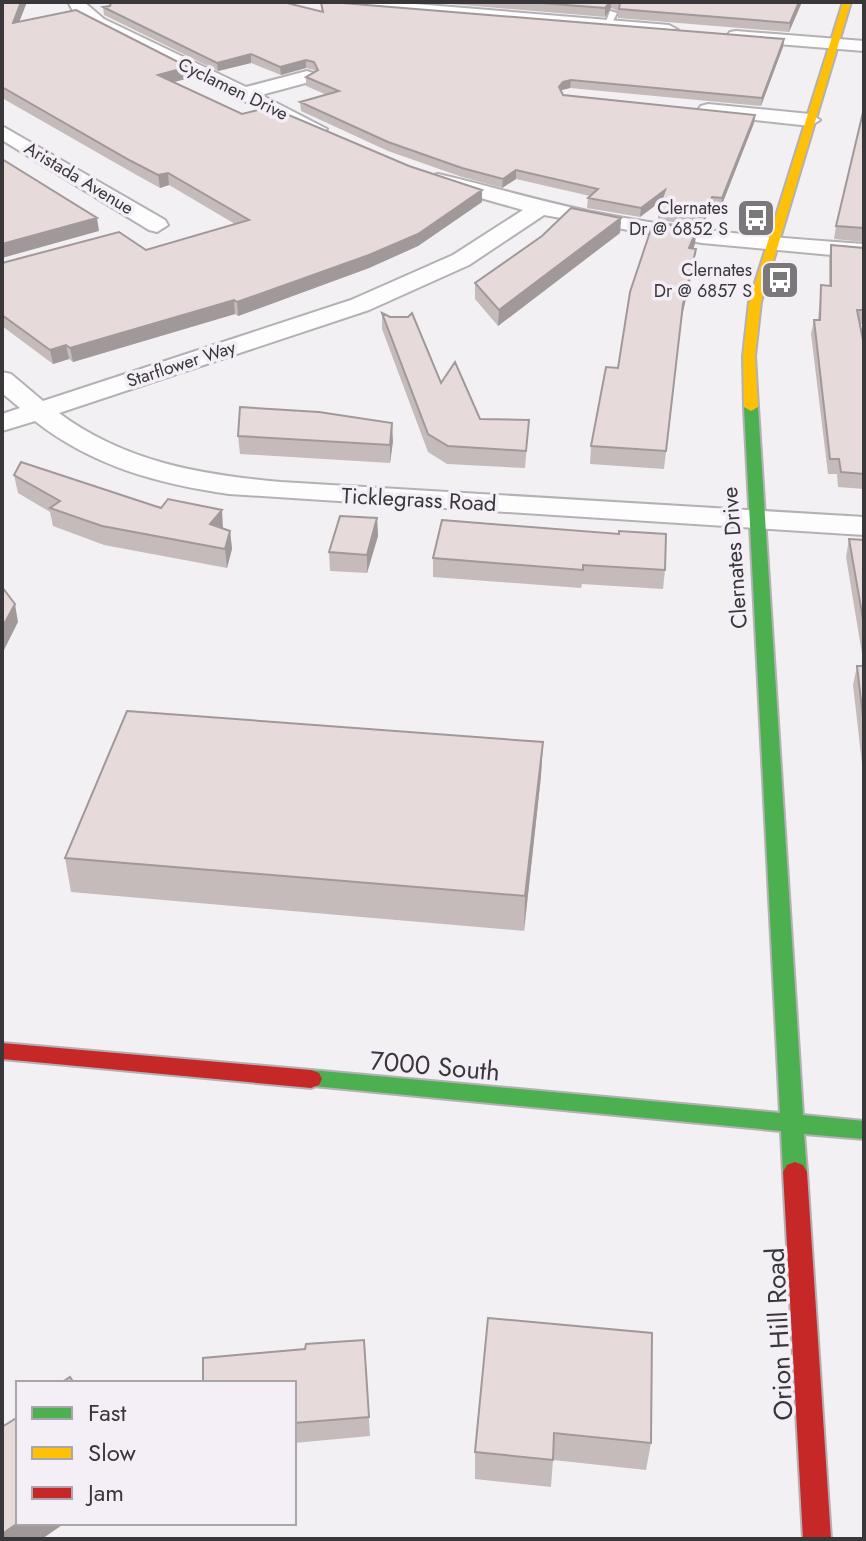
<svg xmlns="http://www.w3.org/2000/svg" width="866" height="1541" font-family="Jost,sans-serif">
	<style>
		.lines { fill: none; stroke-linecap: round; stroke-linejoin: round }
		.lane-casing { stroke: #b4b1b5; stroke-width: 4 }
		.street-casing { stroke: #b4b1b5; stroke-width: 4 }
		.fast-casing { stroke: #b4b1b5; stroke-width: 4 }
		.slow-casing { stroke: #b4b1b5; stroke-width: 4 }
		.jam-casing { stroke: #b4b1b5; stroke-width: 4 }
		.lane { fill: #fdfdfd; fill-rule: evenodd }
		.street { fill: #fdfdfd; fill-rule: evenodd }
		.fast { fill: #4caf50; fill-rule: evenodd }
		.slow { fill: #ffc107; fill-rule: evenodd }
		.jam { fill: #c62828; fill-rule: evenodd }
		.wall { fill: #c6bbbb }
		.shaded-wall { fill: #a19999 }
		.building { fill: #e6dada; stroke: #a19999; stroke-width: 2 }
		.labels { text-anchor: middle; stroke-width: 7; stroke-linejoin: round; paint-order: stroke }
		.far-street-label { font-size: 18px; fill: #39373a; stroke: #f4eef6 }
		.far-poi-label { font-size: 18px; fill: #39373a; stroke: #f4eef6; text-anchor: end }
		.street-label { font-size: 22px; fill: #39373a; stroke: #f4eef6 }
		.near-street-label { font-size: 26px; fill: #39373a; stroke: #f4eef6 }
	</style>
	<rect width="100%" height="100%" fill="#f3f0f4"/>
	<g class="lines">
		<!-- lane casing -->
		<g class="lane-casing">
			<path id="lane" d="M 610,11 L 617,13 L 610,27 L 604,27 Z"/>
		</g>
		<!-- street casing -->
		<g class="street-casing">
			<path id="street" d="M 68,2 L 84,2 L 104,19 L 246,87 L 307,71 L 313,73 L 316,77 L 313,81 L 261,95 L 327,129 L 317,135 L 310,133 L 92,27 L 76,16 Z
				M 323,2 L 391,2 L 669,25 L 678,30 L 669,35 L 331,7 Z
				M 736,31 L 864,41 L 864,51 L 730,40 L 727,36 L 730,32 Z
				M 708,104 L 810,114 L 820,120 L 810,126 L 701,114 L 698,110 L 701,106 Z
				M 2,126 L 165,220 L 168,225 L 157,232 L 149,230 L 2,140 Z
				M 438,174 C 489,186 540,201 592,212 C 682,230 773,238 864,244 L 864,258 L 702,243 L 544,215 L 469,265 L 369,310 L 59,413 C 125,462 201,475 281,482 L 864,517 L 864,535 L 229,494 C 159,484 92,466 35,421 L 2,431 L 2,414 L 20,408 L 2,393 L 2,372 L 11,374 L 43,401 L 351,300 L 453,255 L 523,210 L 431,184 L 428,180 L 431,176 Z"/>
		</g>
		<!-- fast casing -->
		<g class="fast-casing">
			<path id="fast" d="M 751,403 L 758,407 L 803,1115 L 864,1121 L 864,1139 L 804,1134 L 807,1172 L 803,1179 L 795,1182 L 787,1179 L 783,1172 L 781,1131 L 303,1085 L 300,1079 L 303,1073 L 311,1070 L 780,1113 L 744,407 Z"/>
		</g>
		<!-- slow casing -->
		<g class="slow-casing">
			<path id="slow" d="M 843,2 L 851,2 L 761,302 L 755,356 L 758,407 L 751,411 L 744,407 L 743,356 L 749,302 Z"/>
		</g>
		<!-- jam casing -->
		<g class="jam-casing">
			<path id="jam" d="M 2,1043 L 311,1070 L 319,1073 L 322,1079 L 319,1085 L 311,1088 L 2,1059 Z
				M 795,1162 L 803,1165 L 807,1172 L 831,1539 L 803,1539 L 783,1172 L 787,1165 Z"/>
		</g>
		<!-- lane -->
		<use href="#lane" class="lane"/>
		<!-- street -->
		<use href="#street" class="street"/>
		<!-- fast -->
		<use href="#fast" class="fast"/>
		<!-- slow -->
		<use href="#slow" class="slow"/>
		<!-- jam -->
		<use href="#jam" class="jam"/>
	</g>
	<!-- wall -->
	<path class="wall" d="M 2,2 L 19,22 L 188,67 L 189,78 L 174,82 L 242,114 L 482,202 L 418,246 L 369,268 L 238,316 L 235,314 L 73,362 L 69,359 L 53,364 L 2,326 L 2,263 L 146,250 L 235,224 L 169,185 L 160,188 L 133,173 L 2,98 Z
		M 320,2 L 330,2 L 784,39 L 783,47 L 761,106 L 570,88 L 562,90 L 561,92 L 563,95 L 755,115 L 754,123 L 721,207 L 711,206 L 703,226 L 658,220 L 658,210 L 661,201 L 640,217 L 587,208 L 588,198 L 590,196 L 516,179 L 502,188 L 462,177 L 388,151 L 301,111 L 300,102 L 327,95 L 306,86 L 306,77 L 315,72 L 314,70 L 306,68 L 281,75 L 251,63 L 218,71 L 104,15 L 103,7 L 110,6 L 322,12 Z
		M 427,2 L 802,2 L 789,32 L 618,18 L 618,11 L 611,8 L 605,17 Z
		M 864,108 L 864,242 L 834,239 L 836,226 Z
		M 621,218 L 620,233 L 498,326 L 475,299 L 475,283 L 542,236 Z
		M 695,244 L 693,249 L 694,265 L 681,320 L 664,469 L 590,464 L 591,446 Z
		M 831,245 L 864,248 L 864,324 L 860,324 L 864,345 L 864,489 L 838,487 L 837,474 L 828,474 L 811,334 L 814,320 L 818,320 L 821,285 L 829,286 L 829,258 Z
		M 382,313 L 441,383 L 480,419 L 529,420 L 525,468 L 447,464 L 428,452 L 382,329 Z
		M 238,436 L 393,441 L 390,463 L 240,454 Z
		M 14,475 L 230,531 L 232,549 L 227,568 L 104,545 L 53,526 L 50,512 L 18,493 Z
		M 377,518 L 378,536 L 367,573 L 330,571 L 329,552 Z
		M 442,520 L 665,570 L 663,589 L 582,584 L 581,588 L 433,577 L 433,558 Z
		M 849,539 L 864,540 L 864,781 L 853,685 L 857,666 L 864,666 L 846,557 Z
		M 543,742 L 541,776 L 524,931 L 71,892 L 65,858 Z
		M 488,1318 L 651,1443 L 646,1470 L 553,1460 L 551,1487 L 475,1479 L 475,1452 Z
		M 364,1340 L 370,1436 L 294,1443 L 294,1383 L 305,1349 Z"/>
	<!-- shaded-wall -->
	<path class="shaded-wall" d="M 21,2 L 27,2 L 15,33 L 13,23 Z
		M 610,2 L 611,2 L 611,8 L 605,17 L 605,8 Z
		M 799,2 L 802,2 L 789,32 L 790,23 Z
		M 784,39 L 783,47 L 761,106 L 762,98 Z
		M 251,54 L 251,63 L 218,71 L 217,63 Z
		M 306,60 L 306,68 L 281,75 L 280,67 Z
		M 188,67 L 189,78 L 159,86 L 158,75 Z
		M 571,80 L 570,88 L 562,90 L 558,96 L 559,87 L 563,82 Z
		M 755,115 L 754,123 L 721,207 L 722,198 Z
		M 516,170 L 516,179 L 502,188 L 503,179 Z
		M 168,173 L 169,185 L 160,188 L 158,175 Z
		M 482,190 L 482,202 L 418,246 L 369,268 L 238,316 L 237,302 Z
		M 665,190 L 664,199 L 640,217 L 641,208 Z
		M 712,197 L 711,206 L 703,226 L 704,217 Z
		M 97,218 L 99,231 L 2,258 L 2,244 Z
		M 621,218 L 620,233 L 498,326 L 499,310 Z
		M 697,229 L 695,244 L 687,264 L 689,248 Z
		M 696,249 L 694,265 L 681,320 L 664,469 L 683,304 Z
		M 234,300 L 235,314 L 73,362 L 70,348 Z
		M 66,345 L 69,359 L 53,364 L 50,350 Z
		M 392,423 L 393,441 L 390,463 L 390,445 Z
		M 222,510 L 223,528 L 210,524 Z
		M 377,518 L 378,536 L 367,573 L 367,555 Z
		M 230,531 L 232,549 L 227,568 L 225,549 Z
		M 15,604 L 18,622 L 2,654 L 2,628 Z
		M 543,742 L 541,776 L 524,931 L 525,896 Z
		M 18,1523 L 65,1523 L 42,1539 L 2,1539 L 2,1534 Z"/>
	<!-- building -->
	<path class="building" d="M 2,2 L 21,2 L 13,23 L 76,10 L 188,67 L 158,75 L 242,114 L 270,107 L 409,166 L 482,190 L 418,234 L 369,255 L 237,302 L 234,300 L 70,348 L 66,345 L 50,350 L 2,315 L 2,263 L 119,232 L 146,250 L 249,220 L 168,173 L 158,175 L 131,161 L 2,87 Z
		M 111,2 L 283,2 L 323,12 L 321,2 L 330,2 L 784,39 L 762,98 L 571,80 L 563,82 L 559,87 L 563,95 L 755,115 L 722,198 L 712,197 L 704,217 L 658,210 L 665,190 L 641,208 L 588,198 L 598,189 L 516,170 L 503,179 L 462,168 L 388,142 L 300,102 L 339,91 L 306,77 L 318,70 L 314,62 L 306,60 L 280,67 L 251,54 L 217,63 L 103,7 L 110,6 Z
		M 528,2 L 610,2 L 605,8 Z
		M 617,2 L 799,2 L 790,23 L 619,9 L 620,3 Z
		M 864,108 L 864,228 L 836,226 Z
		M 2,159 L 97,218 L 2,244 Z
		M 571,208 L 621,218 L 499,310 L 475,283 L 542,236 Z
		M 653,223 L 697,229 L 689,248 L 696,249 L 683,304 L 666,451 L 591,446 L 606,367 L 618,368 L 630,292 Z
		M 831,245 L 864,248 L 864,310 L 857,310 L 864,345 L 864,474 L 841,472 L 839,459 L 830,459 L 814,320 L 820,320 L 821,285 L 831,286 Z
		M 382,313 L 390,317 L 408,317 L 412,313 L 441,383 L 455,362 L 480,419 L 529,420 L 526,451 L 448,446 L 428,434 Z
		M 240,407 L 319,412 L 392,423 L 390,445 L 238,436 Z
		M 21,462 L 161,508 L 168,499 L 222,510 L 210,524 L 230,531 L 225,549 L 102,526 L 50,508 L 60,501 L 14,475 Z
		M 340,516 L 377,518 L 367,555 L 329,552 Z
		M 442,520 L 619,534 L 619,531 L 666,534 L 665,570 L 583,565 L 583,570 L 433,558 Z
		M 849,539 L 864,540 L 864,625 Z
		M 2,587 L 15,604 L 2,628 Z
		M 857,666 L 864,666 L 864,726 Z
		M 127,711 L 543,742 L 525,896 L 65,858 Z
		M 488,1318 L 652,1333 L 651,1443 L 554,1433 L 553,1460 L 475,1452 Z
		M 364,1340 L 369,1417 L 294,1423 L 294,1383 L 203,1383 L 203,1358 L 305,1349 L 306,1344 Z
		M 70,1377 L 74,1383 L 61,1383 Z
		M 18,1417 L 18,1523 L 2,1534 L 2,1427 Z"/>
	<!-- icons -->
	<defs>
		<g id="bus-square" transform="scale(2)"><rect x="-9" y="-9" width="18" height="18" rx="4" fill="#7a787b" stroke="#f4eef6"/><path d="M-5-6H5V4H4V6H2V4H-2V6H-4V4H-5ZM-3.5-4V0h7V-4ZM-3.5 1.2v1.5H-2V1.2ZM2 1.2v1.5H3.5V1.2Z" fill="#fff"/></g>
	</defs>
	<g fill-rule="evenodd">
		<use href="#bus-square" x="756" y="218"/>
		<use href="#bus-square" x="780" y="280"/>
	</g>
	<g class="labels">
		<!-- far-street labels -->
		<g class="far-street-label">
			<text transform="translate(233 89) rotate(26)" y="6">Cyclamen Drive</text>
			<text transform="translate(79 178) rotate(31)" y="6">Aristada Avenue</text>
			<text transform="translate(181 364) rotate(-18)" y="6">Starflower Way</text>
		</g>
		<!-- far-poi labels -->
		<g class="far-poi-label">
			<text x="728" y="214">Clernates<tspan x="728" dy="21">Dr @ 6852 S</tspan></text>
			<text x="752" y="276">Clernates<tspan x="752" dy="21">Dr @ 6857 S</tspan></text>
		</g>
		<!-- street labels -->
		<g class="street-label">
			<text transform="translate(419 499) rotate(3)" y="8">Ticklegrass Road</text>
			<text transform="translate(734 558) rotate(-94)" y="8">Clernates Drive</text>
		</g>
		<!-- near-street labels -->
		<g class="near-street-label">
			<text transform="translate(435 1066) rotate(5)" y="9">7000 South</text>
			<text transform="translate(779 1334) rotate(-93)" y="9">Orion Hill Road</text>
		</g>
	</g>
	<!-- border -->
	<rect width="866" height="1541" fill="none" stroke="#39373a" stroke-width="8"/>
	<!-- legend -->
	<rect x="16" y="1381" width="280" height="144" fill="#f4eef6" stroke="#a9a5ab" stroke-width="2"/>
	<rect x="32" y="1407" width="40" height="12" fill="#4caf50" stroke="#a9a5ab" stroke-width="2"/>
	<text x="88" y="1421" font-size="24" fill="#39373a">Fast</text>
	<rect x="32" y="1447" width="40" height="12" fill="#ffc107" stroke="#a9a5ab" stroke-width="2"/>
	<text x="88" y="1461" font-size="24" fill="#39373a">Slow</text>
	<rect x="32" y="1487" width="40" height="12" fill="#c62828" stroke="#a9a5ab" stroke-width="2"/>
	<text x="88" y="1501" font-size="24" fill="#39373a">Jam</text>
</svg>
